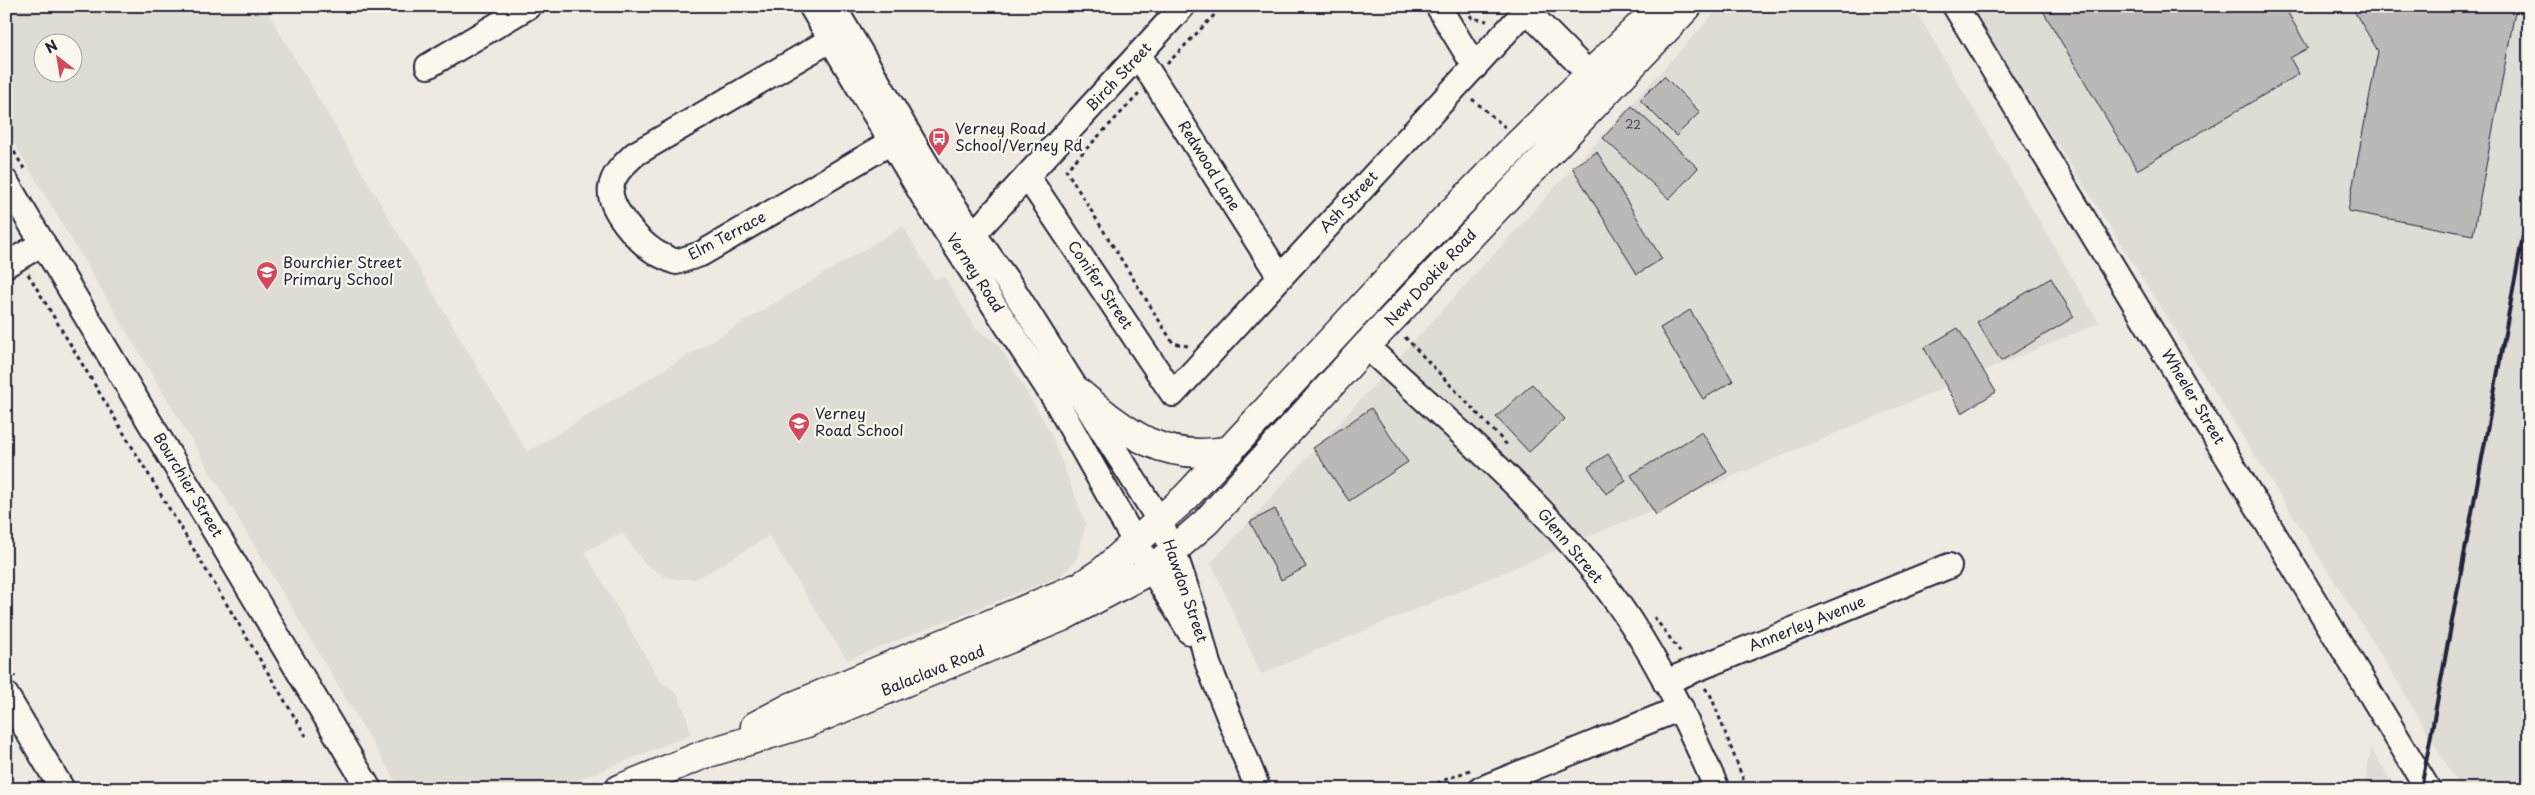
<svg xmlns="http://www.w3.org/2000/svg" width="2535" height="795" font-family="'Playpen Sans',sans-serif">
	<style>
		.built { fill: #dfdbd5; fill-rule: evenodd }
		.building { fill: #bcb8b8; stroke: #22223b }
		.lines { fill: none; stroke-linecap: round; stroke-linejoin: round }
		.minor-casing { stroke: #22223b; stroke-width: 28 }
		.major-casing { stroke: #22223b; stroke-width: 31 }
		.path { stroke: #22223b; stroke-width: 3; stroke-dasharray: 4 4; stroke-linecap: butt }
		.minor { stroke: #fbf7ec; stroke-width: 24 }
		.major { stroke: #fbf7ec; stroke-width: 28 }
		.rail { stroke: #22223b; stroke-width: 4 }
		.labels { text-anchor: middle; stroke-width: 4.5; stroke-linejoin: round; paint-order: stroke }
		.number-label { font-size: 12px; fill: #48485a }
		.street-label { font-size: 15px; fill: #22223b; stroke: #fbf7ec }
		.poi-label { font-size: 15px; fill: #22223b; stroke: #fbf7ec; text-anchor: start }
	</style>
	<rect width="100%" height="100%" fill="#eeeae2"/>
	<filter id="ink" filterUnits="userSpaceOnUse"><feTurbulence type="fractalNoise" baseFrequency=".02" numOctaves="2"/><feDisplacementMap in="SourceGraphic" scale="10" xChannelSelector="R" yChannelSelector="G"/><feConvolveMatrix kernelMatrix="1 2 1 2 8 2 1 2 1" color-interpolation-filters="sRGB"/></filter>
	<g filter="url(#ink)">
		<!-- built -->
		<path class="built" d="M 6,6 L 264,6 L 527,452 L 903,226 L 934,279 L 944,276 L 976,329 L 998,344 L 1050,432 L 1086,524 L 1077,559 L 1061,576 L 847,660 L 769,536 L 704,575 L 695,579 L 674,579 L 663,576 L 644,563 L 622,532 L 585,552 L 660,681 L 672,689 L 678,695 L 687,718 L 691,735 L 554,789 L 400,789 L 6,130 ZM 72,42 L 72,72 L 42,72 L 42,42 Z
			M 1721,6 L 1913,6 L 2099,323 L 1261,674 L 1211,563 Z
			M 1970,6 L 2529,6 L 2529,789 L 2461,789 L 2387,664 Z
			M 2371,748 L 2396,789 L 2364,789 Z"/>
		<!-- building -->
		<path class="building" d="M 2040,6 L 2284,6 L 2308,48 L 2290,58 L 2299,74 L 2137,170 Z
			M 2351,6 L 2516,6 L 2473,235 L 2348,211 L 2378,51 Z
			M 1664,76 L 1700,112 L 1676,136 L 1640,100 Z
			M 1632,106 L 1698,168 L 1669,199 L 1603,138 Z
			M 1597,152 L 1662,259 L 1637,274 L 1572,167 Z
			M 2051,278 L 2074,317 L 2001,361 L 1977,322 Z
			M 1690,310 L 1733,381 L 1703,399 L 1660,328 Z
			M 1958,328 L 1996,392 L 1962,413 L 1924,348 Z
			M 1532,384 L 1565,419 L 1529,452 L 1496,417 Z
			M 1371,408 L 1408,462 L 1349,501 L 1313,448 Z
			M 1702,432 L 1727,472 L 1656,515 L 1631,475 Z
			M 1608,454 L 1626,481 L 1606,494 L 1588,467 Z
			M 1275,509 L 1306,567 L 1281,580 L 1250,522 Z"/>
		<g class="lines">
			<!-- minor casing -->
			<g class="minor-casing">
				<path id="minor" d="M 811,6 L 923,196 L 1056,401 L 1135,542 L 1190,632
					M 833,6 L 940,187 L 1013,289 L 1159,520 L 1173,549 L 1197,621 L 1208,664 L 1258,789
					M 1438,6 L 1475,67
					M 1955,6 L 2428,789
					M 1526,10 L 1602,87
					M 844,32 L 635,154 C 625,164 613,173 611,188 C 607,207 639,242 655,252 C 661,256 669,259 676,262 L 701,254 L 905,134
					M 1138,55 L 1280,277
					M 428,66 L 529,6
					M 1027,176 L 1173,394 L 1530,6
					M 6,182 L 369,789
					M 973,235 L 1183,6
					M 6,265 L 43,243
					M 1366,346 C 1458,431 1558,513 1628,618 C 1664,672 1691,730 1717,789
					M 1665,682 L 1949,566
					M 6,695 L 62,789
					M 1481,789 L 1681,708"/>
			</g>
			<!-- major casing -->
			<g class="major-casing">
				<path id="major" d="M 1077,391 C 1128,434 1162,463 1231,450
					M 755,726 L 791,707 L 1081,586 L 1102,572 L 1186,497 L 1409,256 L 1514,148 L 1660,6
					M 619,789 L 705,754 L 807,723 L 1062,617 L 1152,569 L 1206,522 L 1366,346 L 1688,6"/>
			</g>
			<!-- path -->
			<path class="path" d="M 1470,15 L 1472,18 L 1487,21
				M 1167,64 L 1223,6
				M 1139,94 L 1066,170 L 1173,343 L 1188,346
				M 1472,99 L 1505,127
				M 6,138 L 26,172
				M 28,274 L 306,736
				M 1405,337 L 1509,447
				M 1654,617 L 1682,654
				M 6,662 L 15,677
				M 1705,688 L 1711,696 L 1747,789
				M 1422,789 L 1470,770"/>
			<!-- minor -->
			<use href="#minor" class="minor"/>
			<!-- major -->
			<use href="#major" class="major"/>
			<!-- rail -->
			<path class="rail" d="M 2421,789 L 2529,203"/>
		</g>
	</g>
	<!-- icons -->
	<defs>
		<g id="bus-pin" transform="scale(1.125)"><path d="M0 17L-7.5 6A9.5 9.5 0 1 1 7.5 6Z" fill="#d1495b" stroke="#fbf7ec"/><path d="M-5-6H5V4H4V6H2V4H-2V6H-4V4H-5ZM-3.5-4V0h7V-4ZM-3.5 1.2v1.5H-2V1.2ZM2 1.2v1.5H3.5V1.2Z" fill="#fff"/></g>
		<g id="school-pin" transform="scale(1.125)"><path d="M0 17L-7.5 6A9.5 9.5 0 1 1 7.5 6Z" fill="#d1495b" stroke="#fbf7ec"/><path d="M0-5L7-2L0 1L-7-2ZM-4 1L0 2.5L4 1V4Q0 6-4 4Z" fill="#fff"/></g>
	</defs>
	<g fill-rule="evenodd">
		<use href="#bus-pin" x="939" y="138"/>
		<use href="#school-pin" x="267" y="272"/>
		<use href="#school-pin" x="799" y="423"/>
	</g>
	<g class="labels">
		<!-- number labels -->
		<g class="number-label">
			<text x="1633" y="129">22</text>
		</g>
		<!-- street labels -->
		<g class="street-label">
			<text transform="translate(1119 77) rotate(-47)" y="5">Birch Street</text>
			<text transform="translate(1209 166) rotate(58)" y="5">Redwood Lane</text>
			<text transform="translate(1349 202) rotate(-47)" y="5">Ash Street</text>
			<text transform="translate(727 236) rotate(-28)" y="5">Elm Terrace</text>
			<text transform="translate(975 273) rotate(57)" y="5">Verney Road</text>
			<text transform="translate(1431 278) rotate(-47)" y="5">New Dookie Road</text>
			<text transform="translate(1100 285) rotate(56)" y="5">Conifer Street</text>
			<text transform="translate(2193 397) rotate(59)" y="5">Wheeler Street</text>
			<text transform="translate(188 485) rotate(59)" y="5">Bourchier Street</text>
			<text transform="translate(1570 546) rotate(50)" y="5">Glenn Street</text>
			<text transform="translate(1185 591) rotate(71)" y="5">Hawdon Street</text>
			<text transform="translate(1807 624) rotate(-22)" y="5">Annerley Avenue</text>
			<text transform="translate(933 671) rotate(-22)" y="5">Balaclava Road</text>
		</g>
		<!-- poi labels -->
		<g class="poi-label">
			<text x="955" y="134">Verney Road<tspan x="955" dy="17">School/Verney Rd</tspan></text>
			<text x="283" y="268">Bourchier Street<tspan x="283" dy="17">Primary School</tspan></text>
			<text x="815" y="419">Verney<tspan x="815" dy="17">Road School</tspan></text>
		</g>
	</g>
	<!-- margin -->
	<rect width="2535" height="795" fill="none" stroke="#fbf7ec" stroke-width="25"/>
	<rect x="12" y="12" width="2510" height="770" fill="none" stroke="#22223b" stroke-width="2" filter="url(#ink)"/>
	<!-- north arrow -->
	<g transform="translate(58 58) rotate(329)"><circle r="24" fill="#fbf7ec" stroke="#a4a2a5"/>
	<path d="M0-4L9 19L0 12L-9 19Z" fill="#d1495b"/>
	<text y="-8" font-size="14" font-weight="bold" text-anchor="middle" fill="#22223b">N</text>
	</g>
</svg>
